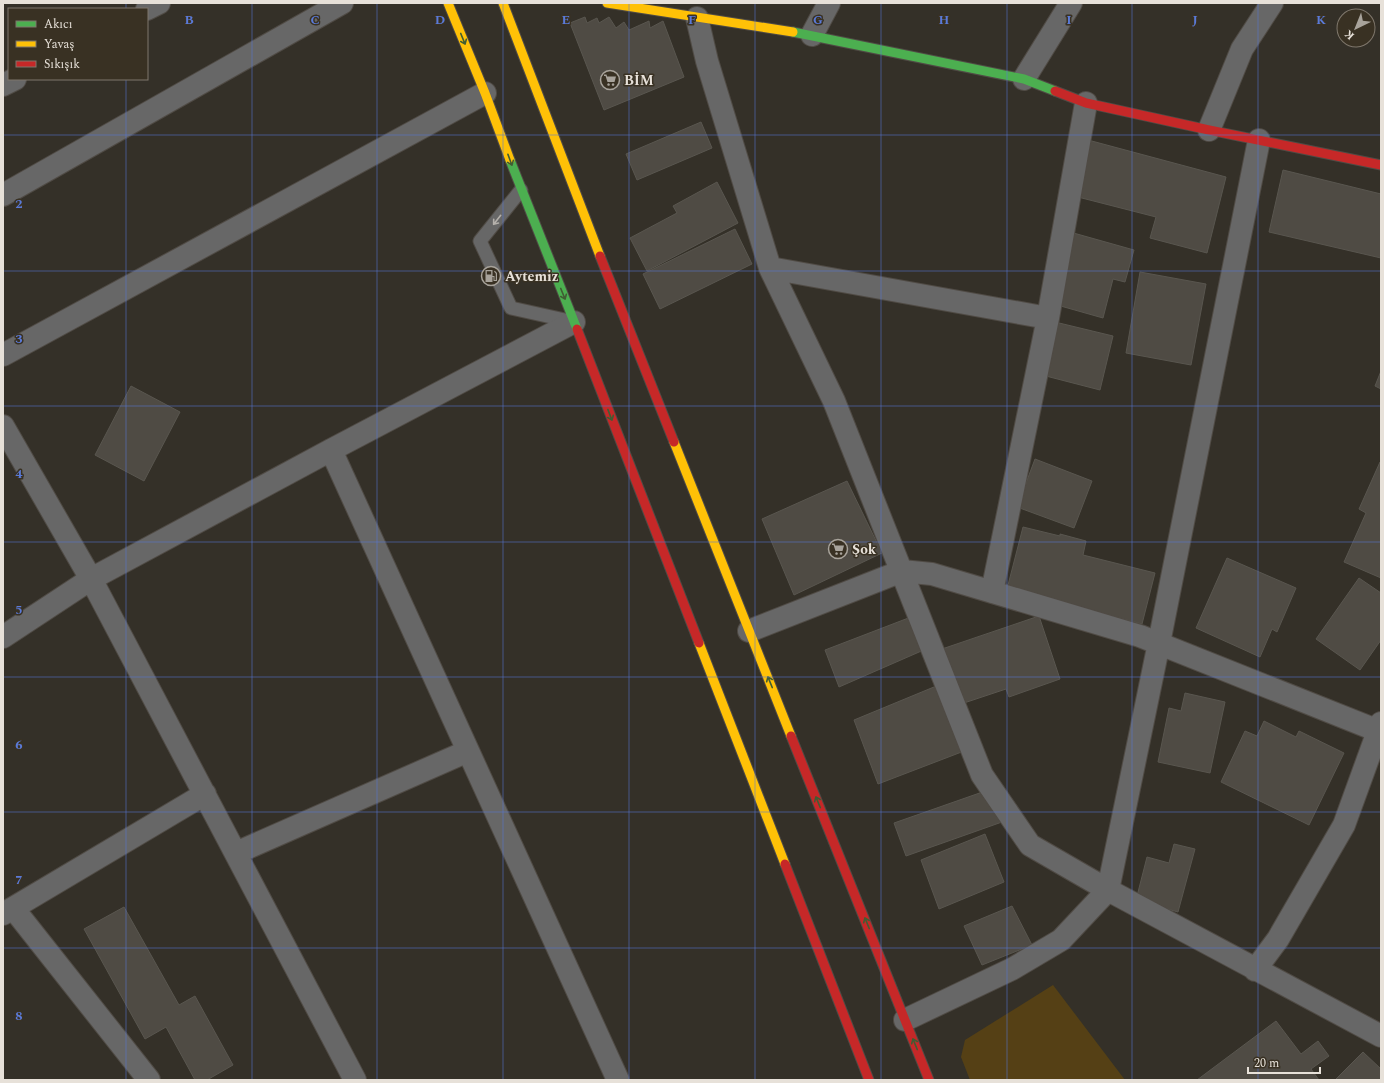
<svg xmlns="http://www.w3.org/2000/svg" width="1384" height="1083" font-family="Spectral,serif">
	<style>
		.green { fill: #554015 }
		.building { fill: #4f4b44; stroke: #59564f }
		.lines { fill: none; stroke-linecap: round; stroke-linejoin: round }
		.lane-casing { stroke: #504b45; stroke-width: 15 }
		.street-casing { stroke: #504b45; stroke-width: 24 }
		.fast-casing { stroke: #504b45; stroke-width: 11 }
		.slow-casing { stroke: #504b45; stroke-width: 11 }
		.jam-casing { stroke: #504b45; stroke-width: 11 }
		.lane { stroke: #676767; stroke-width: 13 }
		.street { stroke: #676767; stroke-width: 22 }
		.fast { stroke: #4caf50; stroke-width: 9 }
		.slow { stroke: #ffc107; stroke-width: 9 }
		.jam { stroke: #c62828; stroke-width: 9 }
		.oneway { stroke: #405d33 }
		.oneway2 { stroke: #b4b0ab }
		.grid { fill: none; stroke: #5a7ad8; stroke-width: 1; stroke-opacity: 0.55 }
		.labels { text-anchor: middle; stroke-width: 3; stroke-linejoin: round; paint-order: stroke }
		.poi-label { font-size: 14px; font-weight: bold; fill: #e7e1d9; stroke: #393123; text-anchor: start }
		.grid-label { font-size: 13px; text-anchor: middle; font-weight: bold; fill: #5a7ad8; stroke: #393123; stroke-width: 3; stroke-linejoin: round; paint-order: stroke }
	</style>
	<rect width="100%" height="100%" fill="#343028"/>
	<!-- green -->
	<path class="green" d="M 1053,985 L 1125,1080 L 970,1080 L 961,1057 L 965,1040 Z"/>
	<!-- building -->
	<path class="building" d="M 585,17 L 587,23 L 597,18 L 599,23 L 609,17 L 616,28 L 624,22 L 629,30 L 649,21 L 650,28 L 663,21 L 684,77 L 604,110 L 570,23 Z
		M 701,122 L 712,148 L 637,180 L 626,154 Z
		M 1088,140 L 1226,177 L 1207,253 L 1150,238 L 1156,217 L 1074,196 Z
		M 1283,170 L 1381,194 L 1381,258 L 1269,232 Z
		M 717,182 L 738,223 L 647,271 L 630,238 L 677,213 L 673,206 Z
		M 735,229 L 752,264 L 660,309 L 643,274 Z
		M 1070,232 L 1134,250 L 1125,282 L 1113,279 L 1103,318 L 1050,303 Z
		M 1140,272 L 1206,284 L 1191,365 L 1126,353 Z
		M 1055,322 L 1113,336 L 1100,390 L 1042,375 Z
		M 1381,371 L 1381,389 L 1375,386 Z
		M 131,386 L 180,412 L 144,481 L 95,455 Z
		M 1035,459 L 1092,481 L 1074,528 L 1017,507 Z
		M 1380,462 L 1381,462 L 1381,578 L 1344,562 L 1366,513 L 1359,509 Z
		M 847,481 L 882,553 L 794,595 L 762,519 Z
		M 1023,527 L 1060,536 L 1060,534 L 1086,541 L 1083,555 L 1155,573 L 1142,624 L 1007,589 Z
		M 1227,558 L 1296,588 L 1277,632 L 1272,629 L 1260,657 L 1196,628 Z
		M 1359,578 L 1381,593 L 1381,640 L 1360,670 L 1316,639 Z
		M 1039,616 L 1060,679 L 1009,697 L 1006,689 L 958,705 L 939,650 Z
		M 911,617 L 926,649 L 839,687 L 825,650 Z
		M 946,682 L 972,748 L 878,784 L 854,720 Z
		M 1185,693 L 1225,702 L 1210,773 L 1158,762 L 1169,708 L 1181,711 Z
		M 1264,721 L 1296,737 L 1299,731 L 1344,753 L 1309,825 L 1221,782 L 1245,731 L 1257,736 Z
		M 991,789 L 1002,822 L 906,856 L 894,823 Z
		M 985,834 L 1004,882 L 939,909 L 921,860 Z
		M 1174,844 L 1195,849 L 1178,912 L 1136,900 L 1147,857 L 1169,863 Z
		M 1012,906 L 1032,945 L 982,965 L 964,926 Z
		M 124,907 L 179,1005 L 195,996 L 233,1065 L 207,1080 L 195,1080 L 166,1027 L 145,1039 L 84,929 Z
		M 1276,1021 L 1301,1054 L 1318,1041 L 1329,1056 L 1311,1069 L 1319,1080 L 1197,1080 Z
		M 1363,1052 L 1381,1069 L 1381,1080 L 1335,1080 Z"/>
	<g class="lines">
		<!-- lane casing -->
		<g class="lane-casing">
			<path id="lane" d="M 521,190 L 480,241 L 511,308 L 574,322"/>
		</g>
		<!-- street casing -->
		<g class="street-casing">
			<path id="street" d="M 147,9 L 159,3
				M 697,18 L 707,61 L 770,268 L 834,401 L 982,775 L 1030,845 L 1108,890 L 1381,1036
				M 812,35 L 829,3
				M 1024,79 L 1071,3
				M 3,85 L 15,79
				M 1209,130 L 1242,49 L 1272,3
				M 3,195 L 342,3
				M 770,268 L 1048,318
				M 3,355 L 485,93
				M 3,426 L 91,579 L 355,1080
				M 331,450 L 618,1080
				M 992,592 L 1048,318 L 1086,103
				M 749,631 L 902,571 L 932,574 L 1140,636 L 1381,732
				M 3,637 L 91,579 L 331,450 L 574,322
				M 236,853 L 468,751
				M 13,908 L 149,1080
				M 3,914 L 205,794
				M 1255,970 L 1278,939 L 1344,825 L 1381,723
				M 905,1020 L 1012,969 L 1061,940 L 1108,890 L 1159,643 L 1259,140"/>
		</g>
		<!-- fast casing -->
		<g class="fast-casing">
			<path id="fast" d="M 793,32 L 1024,79 L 1055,91
				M 510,160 L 577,329"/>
		</g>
		<!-- slow casing -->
		<g class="slow-casing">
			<path id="slow" d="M 448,3 L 485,93 L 510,160
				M 503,3 L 600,256
				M 607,3 L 793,32
				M 674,442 L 791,736
				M 699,643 L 785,864"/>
		</g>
		<!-- jam casing -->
		<g class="jam-casing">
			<path id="jam" d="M 1055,91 L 1086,103 L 1209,130 L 1381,165
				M 600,256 L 674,442
				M 577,329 L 699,643
				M 791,736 L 929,1080
				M 785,864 L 869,1080"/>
		</g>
		<!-- lane -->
		<use href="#lane" class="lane"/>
		<!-- street -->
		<use href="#street" class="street"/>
		<!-- fast -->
		<use href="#fast" class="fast"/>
		<!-- slow -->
		<use href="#slow" class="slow"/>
		<!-- jam -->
		<use href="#jam" class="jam"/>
	</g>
	<!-- one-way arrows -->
	<defs><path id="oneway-shaft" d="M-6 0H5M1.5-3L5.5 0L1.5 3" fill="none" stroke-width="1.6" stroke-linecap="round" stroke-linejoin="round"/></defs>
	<g class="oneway">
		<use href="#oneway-shaft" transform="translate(463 39) rotate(68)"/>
		<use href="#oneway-shaft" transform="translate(510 160) rotate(70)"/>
		<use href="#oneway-shaft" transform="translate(563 294) rotate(68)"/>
		<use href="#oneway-shaft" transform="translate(610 415) rotate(69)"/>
		<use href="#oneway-shaft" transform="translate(770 682) rotate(-112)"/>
		<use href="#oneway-shaft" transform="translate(818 802) rotate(-112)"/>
		<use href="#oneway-shaft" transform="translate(867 923) rotate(-112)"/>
		<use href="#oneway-shaft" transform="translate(915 1044) rotate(-112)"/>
	</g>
	<use class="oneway2" href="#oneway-shaft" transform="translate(497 220) rotate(128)"/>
	<!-- grid -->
	<path class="grid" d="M 126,3 L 126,9M 252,3 L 252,1080M 377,3 L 377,1080M 503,3 L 503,1080M 629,3 L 629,1080M 755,3 L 755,1080M 881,3 L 881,1080M 1007,3 L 1007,1080M 1132,3 L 1132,1080M 1258,3 L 1258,1080M 126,79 L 126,1080M 3,135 L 1381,135M 3,271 L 1381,271M 3,406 L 1381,406M 3,542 L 1381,542M 3,677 L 1381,677M 3,812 L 1381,812M 3,948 L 1381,948"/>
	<!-- icons -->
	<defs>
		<g id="supermarket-ring" transform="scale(1)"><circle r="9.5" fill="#393123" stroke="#a8a39b" stroke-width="1.5"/><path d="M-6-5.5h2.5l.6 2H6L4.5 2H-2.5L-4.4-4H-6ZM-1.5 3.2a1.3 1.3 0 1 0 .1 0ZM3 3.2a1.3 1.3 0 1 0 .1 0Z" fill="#a8a39b"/></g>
		<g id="fuel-ring" transform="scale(1)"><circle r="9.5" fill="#393123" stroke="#a8a39b" stroke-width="1.5"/><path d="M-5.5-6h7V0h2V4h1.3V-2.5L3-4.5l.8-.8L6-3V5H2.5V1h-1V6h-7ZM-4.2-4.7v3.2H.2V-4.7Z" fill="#a8a39b"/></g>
	</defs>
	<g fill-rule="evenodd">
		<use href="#supermarket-ring" x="610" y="80"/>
		<use href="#fuel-ring" x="491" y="276"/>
		<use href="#supermarket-ring" x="838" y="549"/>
	</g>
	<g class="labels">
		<!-- poi labels -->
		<g class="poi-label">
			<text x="624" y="85">BİM</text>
			<text x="505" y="281">Aytemiz</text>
			<text x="852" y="554">Şok</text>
		</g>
	</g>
	<g class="grid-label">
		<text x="189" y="24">B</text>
		<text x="315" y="24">C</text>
		<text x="440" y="24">D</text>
		<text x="566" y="24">E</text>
		<text x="692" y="24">F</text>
		<text x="818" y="24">G</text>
		<text x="944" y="24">H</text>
		<text x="1069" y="24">I</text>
		<text x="1195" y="24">J</text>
		<text x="1321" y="24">K</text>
		<text x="19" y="208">2</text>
		<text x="19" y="343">3</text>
		<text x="19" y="478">4</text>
		<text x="19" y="614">5</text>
		<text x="19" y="749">6</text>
		<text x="19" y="884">7</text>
		<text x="19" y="1020">8</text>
	</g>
	<!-- border -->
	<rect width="1384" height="1083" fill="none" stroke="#e7e1d9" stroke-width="8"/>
	<!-- legend -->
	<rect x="8" y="8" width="140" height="72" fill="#393123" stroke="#7f776c"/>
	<rect x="16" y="21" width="20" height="6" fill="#4caf50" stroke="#7f776c"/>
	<text x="44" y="28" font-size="12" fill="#e7e1d9">Akıcı</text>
	<rect x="16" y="41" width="20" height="6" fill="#ffc107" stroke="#7f776c"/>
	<text x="44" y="48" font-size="12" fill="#e7e1d9">Yavaş</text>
	<rect x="16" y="61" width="20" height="6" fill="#c62828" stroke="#7f776c"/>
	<text x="44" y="68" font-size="12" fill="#e7e1d9">Sıkışık</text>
	<!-- north arrow -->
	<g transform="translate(1356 28) rotate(223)"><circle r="19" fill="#393123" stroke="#7f776c"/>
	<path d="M0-3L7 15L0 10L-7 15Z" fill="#a8a39b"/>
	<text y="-6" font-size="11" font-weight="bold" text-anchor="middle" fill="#e7e1d9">K</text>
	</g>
	<!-- scale -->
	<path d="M1248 1067v6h72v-6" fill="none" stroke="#e7e1d9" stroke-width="2"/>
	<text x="1254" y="1067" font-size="12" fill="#e7e1d9" stroke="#393123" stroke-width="3" paint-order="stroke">20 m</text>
</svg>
